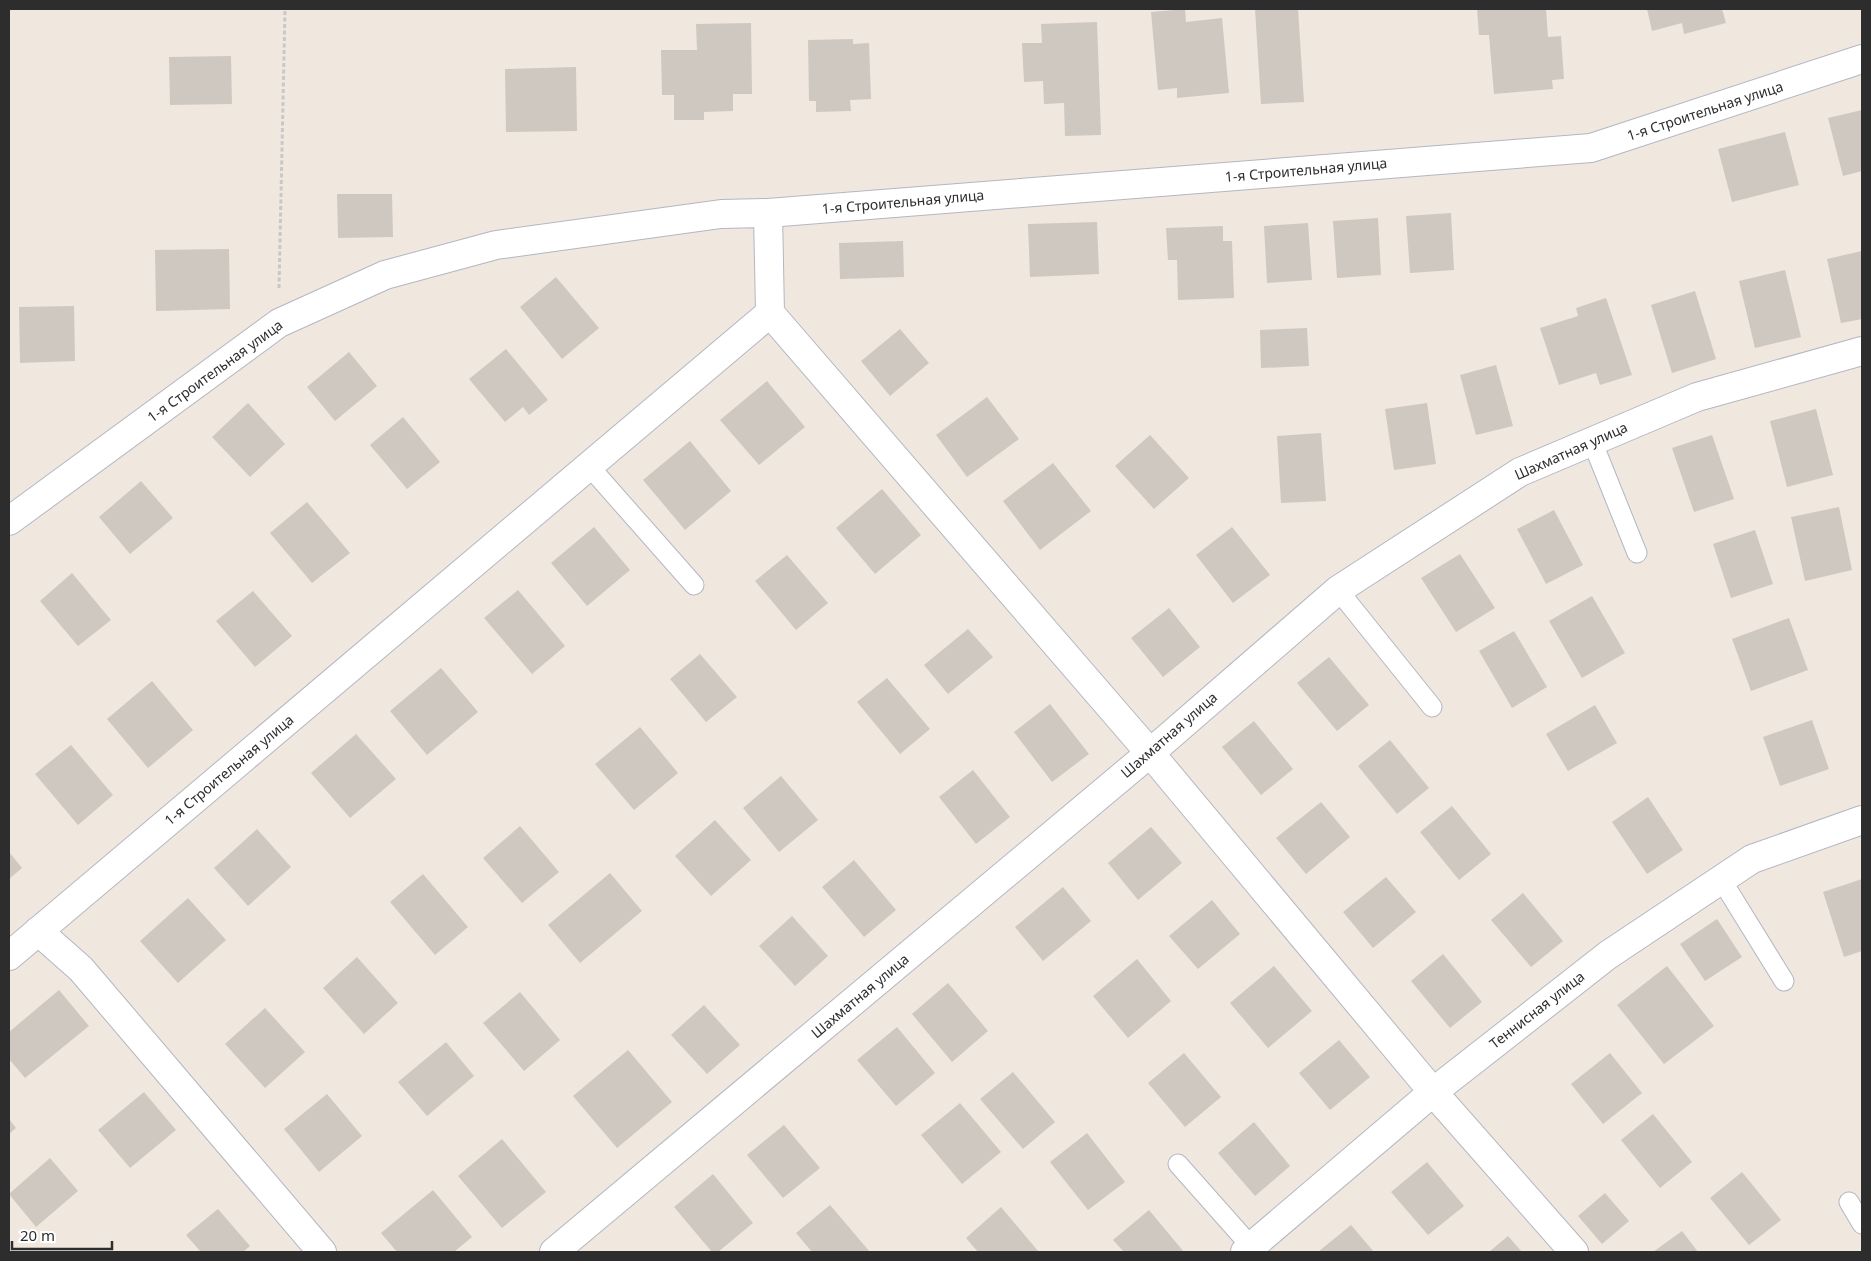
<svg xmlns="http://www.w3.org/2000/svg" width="1871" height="1261" font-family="'Noto Sans',sans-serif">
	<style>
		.building { fill: #cfc8c0 }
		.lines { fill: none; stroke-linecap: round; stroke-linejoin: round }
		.lane-casing { stroke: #b3b7c2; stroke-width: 21 }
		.street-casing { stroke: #b3b7c2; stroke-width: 30 }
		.path { stroke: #c8c8c8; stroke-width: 3; stroke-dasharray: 4 2.5; stroke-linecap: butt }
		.lane { stroke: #fff; stroke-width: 19 }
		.street { stroke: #fff; stroke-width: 28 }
		.labels { text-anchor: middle; stroke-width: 4; stroke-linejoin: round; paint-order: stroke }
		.street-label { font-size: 14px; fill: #2d2d2d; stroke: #fff }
	</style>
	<rect width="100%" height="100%" fill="#f0e7df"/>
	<!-- building -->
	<path class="building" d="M 1185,9 L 1186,22 L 1222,18 L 1229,93 L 1177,98 L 1177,88 L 1158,90 L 1151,12 Z
		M 1255,9 L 1298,9 L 1304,102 L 1261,104 Z
		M 1477,9 L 1546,9 L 1548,37 L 1561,36 L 1564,79 L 1552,80 L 1553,89 L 1494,94 L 1489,35 L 1479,35 Z
		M 1647,9 L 1722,9 L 1726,23 L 1684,34 L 1682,23 L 1652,31 Z
		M 1097,22 L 1101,135 L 1065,136 L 1064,103 L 1044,104 L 1043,81 L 1024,82 L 1022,43 L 1042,43 L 1041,24 Z
		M 751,23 L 752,94 L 733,94 L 733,111 L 704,112 L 704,120 L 674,120 L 674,95 L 662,95 L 661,50 L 697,50 L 696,24 Z
		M 853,39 L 853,44 L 869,43 L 871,99 L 850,100 L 851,111 L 816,112 L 816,101 L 809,101 L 808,40 Z
		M 231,56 L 232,104 L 170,105 L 169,57 Z
		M 576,67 L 577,131 L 506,132 L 505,69 Z
		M 1862,110 L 1862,171 L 1843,176 L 1828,118 Z
		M 1785,132 L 1799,185 L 1732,202 L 1718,149 Z
		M 337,194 L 392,194 L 393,237 L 338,238 Z
		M 1451,213 L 1454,270 L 1410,273 L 1406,216 Z
		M 1378,218 L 1381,275 L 1337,278 L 1333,221 Z
		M 1097,222 L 1099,274 L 1030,277 L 1028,224 Z
		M 1308,223 L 1312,280 L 1267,283 L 1264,226 Z
		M 1223,226 L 1223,241 L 1232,241 L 1234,298 L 1178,300 L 1177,260 L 1168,260 L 1166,228 Z
		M 903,241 L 904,277 L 840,279 L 839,243 Z
		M 229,249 L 230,309 L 156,311 L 155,250 Z
		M 1862,251 L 1862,319 L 1841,323 L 1827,259 Z
		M 1785,270 L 1801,337 L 1755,348 L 1739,281 Z
		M 556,277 L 599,328 L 562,359 L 520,307 Z
		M 1695,291 L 1716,359 L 1672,373 L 1651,305 Z
		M 1606,298 L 1632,375 L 1600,385 L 1596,373 L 1559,385 L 1540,328 L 1578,316 L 1576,308 Z
		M 74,306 L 75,361 L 20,363 L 19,307 Z
		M 1307,328 L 1309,366 L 1261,368 L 1260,330 Z
		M 900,329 L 929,363 L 890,396 L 861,361 Z
		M 506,349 L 548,400 L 529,415 L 523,407 L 505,422 L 469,379 Z
		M 349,352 L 377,386 L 335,421 L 307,387 Z
		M 1496,365 L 1513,426 L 1476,435 L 1460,375 Z
		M 767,381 L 805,427 L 759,465 L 720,420 Z
		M 987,397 L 1019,439 L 967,477 L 936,435 Z
		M 248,403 L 285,444 L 250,477 L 212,437 Z
		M 1427,403 L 1436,464 L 1394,470 L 1385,409 Z
		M 1816,409 L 1833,475 L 1787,487 L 1770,421 Z
		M 403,417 L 440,462 L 407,489 L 370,445 Z
		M 1321,433 L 1326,501 L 1281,503 L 1277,436 Z
		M 1150,435 L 1189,478 L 1154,509 L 1115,466 Z
		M 1712,435 L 1734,499 L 1694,512 L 1672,448 Z
		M 690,441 L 731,491 L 685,530 L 643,480 Z
		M 1053,463 L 1091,511 L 1040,550 L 1003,501 Z
		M 141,481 L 173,518 L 130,554 L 99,517 Z
		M 882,489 L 921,535 L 875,574 L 836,528 Z
		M 307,502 L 350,553 L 312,583 L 270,533 Z
		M 1839,507 L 1852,570 L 1805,581 L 1791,517 Z
		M 1554,510 L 1583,565 L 1546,584 L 1517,529 Z
		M 594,527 L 630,570 L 587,606 L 551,563 Z
		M 1232,527 L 1270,575 L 1233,603 L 1196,555 Z
		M 1755,530 L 1773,584 L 1731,598 L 1713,544 Z
		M 1460,554 L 1495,608 L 1456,632 L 1421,578 Z
		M 787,555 L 828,603 L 796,630 L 755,581 Z
		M 72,573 L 111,620 L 78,646 L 40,601 Z
		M 518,590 L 565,646 L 532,674 L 484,618 Z
		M 253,591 L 292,636 L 255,667 L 216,621 Z
		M 1592,596 L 1625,653 L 1582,678 L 1549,621 Z
		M 1169,608 L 1200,647 L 1163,677 L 1131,638 Z
		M 1789,618 L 1808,670 L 1751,691 L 1732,639 Z
		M 968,629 L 993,657 L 948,694 L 924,665 Z
		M 1514,631 L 1547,687 L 1512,708 L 1479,651 Z
		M 700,654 L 737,697 L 706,722 L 670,679 Z
		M 1329,657 L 1369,705 L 1337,731 L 1297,683 Z
		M 441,668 L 478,712 L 427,755 L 390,711 Z
		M 887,678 L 930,729 L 900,754 L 857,702 Z
		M 152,681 L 193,730 L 148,768 L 107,719 Z
		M 1050,704 L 1089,754 L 1052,782 L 1014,732 Z
		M 1595,705 L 1617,743 L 1568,771 L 1546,734 Z
		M 1812,720 L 1829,769 L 1780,786 L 1763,737 Z
		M 1254,721 L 1293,769 L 1261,795 L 1222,747 Z
		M 640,727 L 678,773 L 634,810 L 595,764 Z
		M 356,734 L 396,779 L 350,818 L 311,773 Z
		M 1390,740 L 1429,788 L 1397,814 L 1358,766 Z
		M 71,745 L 113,795 L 78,825 L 35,774 Z
		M 973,770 L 1010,817 L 976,844 L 939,797 Z
		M 781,776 L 818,820 L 779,852 L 743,808 Z
		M 1648,797 L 1683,850 L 1647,874 L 1612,822 Z
		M 1321,802 L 1350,837 L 1306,874 L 1276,838 Z
		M 1452,806 L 1491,854 L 1459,880 L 1420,832 Z
		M 715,820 L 751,860 L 711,896 L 675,856 Z
		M 520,826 L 559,872 L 522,903 L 483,858 Z
		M 1151,827 L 1182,863 L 1138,900 L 1108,863 Z
		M 257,829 L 291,867 L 248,906 L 214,868 Z
		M 9,852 L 22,868 L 9,879 Z
		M 854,860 L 896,910 L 864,937 L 822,887 Z
		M 610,873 L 642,911 L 580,963 L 548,925 Z
		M 423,874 L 468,927 L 435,955 L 390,902 Z
		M 1386,877 L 1416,912 L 1373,948 L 1343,912 Z
		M 1862,879 L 1862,951 L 1844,957 L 1823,892 Z
		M 1063,887 L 1091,921 L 1043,961 L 1015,927 Z
		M 1523,893 L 1563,941 L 1531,967 L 1491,920 Z
		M 188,898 L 226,940 L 178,983 L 140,941 Z
		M 1212,900 L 1240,934 L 1198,969 L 1169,936 Z
		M 792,916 L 828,956 L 795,986 L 759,946 Z
		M 1717,919 L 1742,957 L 1705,981 L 1680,944 Z
		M 1443,954 L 1482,1002 L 1450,1028 L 1411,981 Z
		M 357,957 L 398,1003 L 364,1034 L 323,988 Z
		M 1137,959 L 1171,1001 L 1128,1038 L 1093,996 Z
		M 1274,966 L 1312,1011 L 1268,1048 L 1230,1003 Z
		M 1667,966 L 1714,1026 L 1664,1064 L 1617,1005 Z
		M 948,983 L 988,1031 L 952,1062 L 912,1014 Z
		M 59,990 L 89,1026 L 25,1078 L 9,1059 L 9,1032 Z
		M 520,992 L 560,1040 L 524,1071 L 483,1023 Z
		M 704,1005 L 740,1045 L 707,1074 L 671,1035 Z
		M 265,1008 L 305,1052 L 265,1088 L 225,1044 Z
		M 897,1027 L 935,1073 L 896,1106 L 857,1060 Z
		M 1339,1040 L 1370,1077 L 1330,1110 L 1299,1073 Z
		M 446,1042 L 474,1076 L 427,1116 L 398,1082 Z
		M 628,1050 L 672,1102 L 617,1148 L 573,1096 Z
		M 1184,1053 L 1221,1097 L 1185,1127 L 1148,1083 Z
		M 1610,1053 L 1642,1093 L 1603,1124 L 1571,1084 Z
		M 1013,1072 L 1055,1122 L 1023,1149 L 980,1099 Z
		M 144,1092 L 176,1130 L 130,1168 L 98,1130 Z
		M 327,1094 L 362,1136 L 319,1172 L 284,1129 Z
		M 960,1103 L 1001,1152 L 962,1184 L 921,1135 Z
		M 1653,1114 L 1692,1162 L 1660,1188 L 1621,1140 Z
		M 9,1119 L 16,1128 L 9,1134 Z
		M 1254,1122 L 1290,1166 L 1255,1196 L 1218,1153 Z
		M 784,1125 L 820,1168 L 783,1198 L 747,1155 Z
		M 1087,1133 L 1125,1182 L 1088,1210 L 1050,1162 Z
		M 502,1139 L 546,1192 L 502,1228 L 458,1176 Z
		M 50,1158 L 78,1191 L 36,1227 L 9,1194 Z
		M 1427,1162 L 1464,1206 L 1428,1235 L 1391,1192 Z
		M 1742,1172 L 1781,1220 L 1749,1245 L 1710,1198 Z
		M 713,1174 L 753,1223 L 718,1252 L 712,1252 L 674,1207 Z
		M 433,1190 L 472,1237 L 454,1252 L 397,1252 L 381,1233 Z
		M 1605,1193 L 1629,1221 L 1602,1244 L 1578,1216 Z
		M 830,1205 L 870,1252 L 812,1252 L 796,1233 Z
		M 1001,1207 L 1038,1251 L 1036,1252 L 978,1252 L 966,1238 Z
		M 218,1209 L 250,1246 L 243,1252 L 201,1252 L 186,1235 Z
		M 1149,1210 L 1184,1252 L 1124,1252 L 1113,1240 Z
		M 1351,1225 L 1374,1252 L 1318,1252 Z
		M 1682,1231 L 1698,1252 L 1653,1252 Z
		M 1508,1236 L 1522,1252 L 1489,1252 Z"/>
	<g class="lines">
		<!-- lane casing -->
		<g class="lane-casing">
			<path id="lane" d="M 1592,441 L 1637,553
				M 589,466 L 694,585
				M 1338,590 L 1432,707
				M 1721,879 L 1784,981
				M 1178,1164 L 1256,1252
				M 1849,1202 L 1862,1224"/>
		</g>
		<!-- street casing -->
		<g class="street-casing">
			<path id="street" d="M 768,213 L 770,313 L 1150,753 L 1433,1092 L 1574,1252
				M 9,521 L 279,323 L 385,275 L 496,245 L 721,214 L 768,213 L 1591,148 L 1862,59
				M 38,931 L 81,969 L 322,1252
				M 9,956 L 770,313
				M 554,1252 L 1150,753 L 1338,590 L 1520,472 L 1697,397 L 1862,351
				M 1245,1252 L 1433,1092 L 1608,955 L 1752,859 L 1862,820"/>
		</g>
		<!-- path -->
		<path class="path" d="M 279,288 L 285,9"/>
		<!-- lane -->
		<use href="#lane" class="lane"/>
		<!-- street -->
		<use href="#street" class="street"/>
	</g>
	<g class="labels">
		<!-- street labels -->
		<g class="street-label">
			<text transform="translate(1705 111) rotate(-18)" y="5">1-я Строительная улица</text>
			<text transform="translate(1306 170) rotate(-5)" y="5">1-я Строительная улица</text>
			<text transform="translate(903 202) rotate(-5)" y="5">1-я Строительная улица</text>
			<text transform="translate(215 371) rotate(-36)" y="5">1-я Строительная улица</text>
			<text transform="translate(1571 451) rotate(-24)" y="5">Шахматная улица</text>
			<text transform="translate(1169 735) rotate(-41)" y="5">Шахматная улица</text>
			<text transform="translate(229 770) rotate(-40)" y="5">1-я Строительная улица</text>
			<text transform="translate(860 996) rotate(-40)" y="5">Шахматная улица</text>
			<text transform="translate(1537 1010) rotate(-38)" y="5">Теннисная улица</text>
		</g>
	</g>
	<!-- border -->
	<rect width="1871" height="1261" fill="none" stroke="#2d2d2d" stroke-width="20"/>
	<!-- scale -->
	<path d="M12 1241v8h100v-8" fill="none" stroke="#2d2d2d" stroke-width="2.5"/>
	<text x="20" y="1241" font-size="15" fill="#2d2d2d" stroke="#ffffff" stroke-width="4" paint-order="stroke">20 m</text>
</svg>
